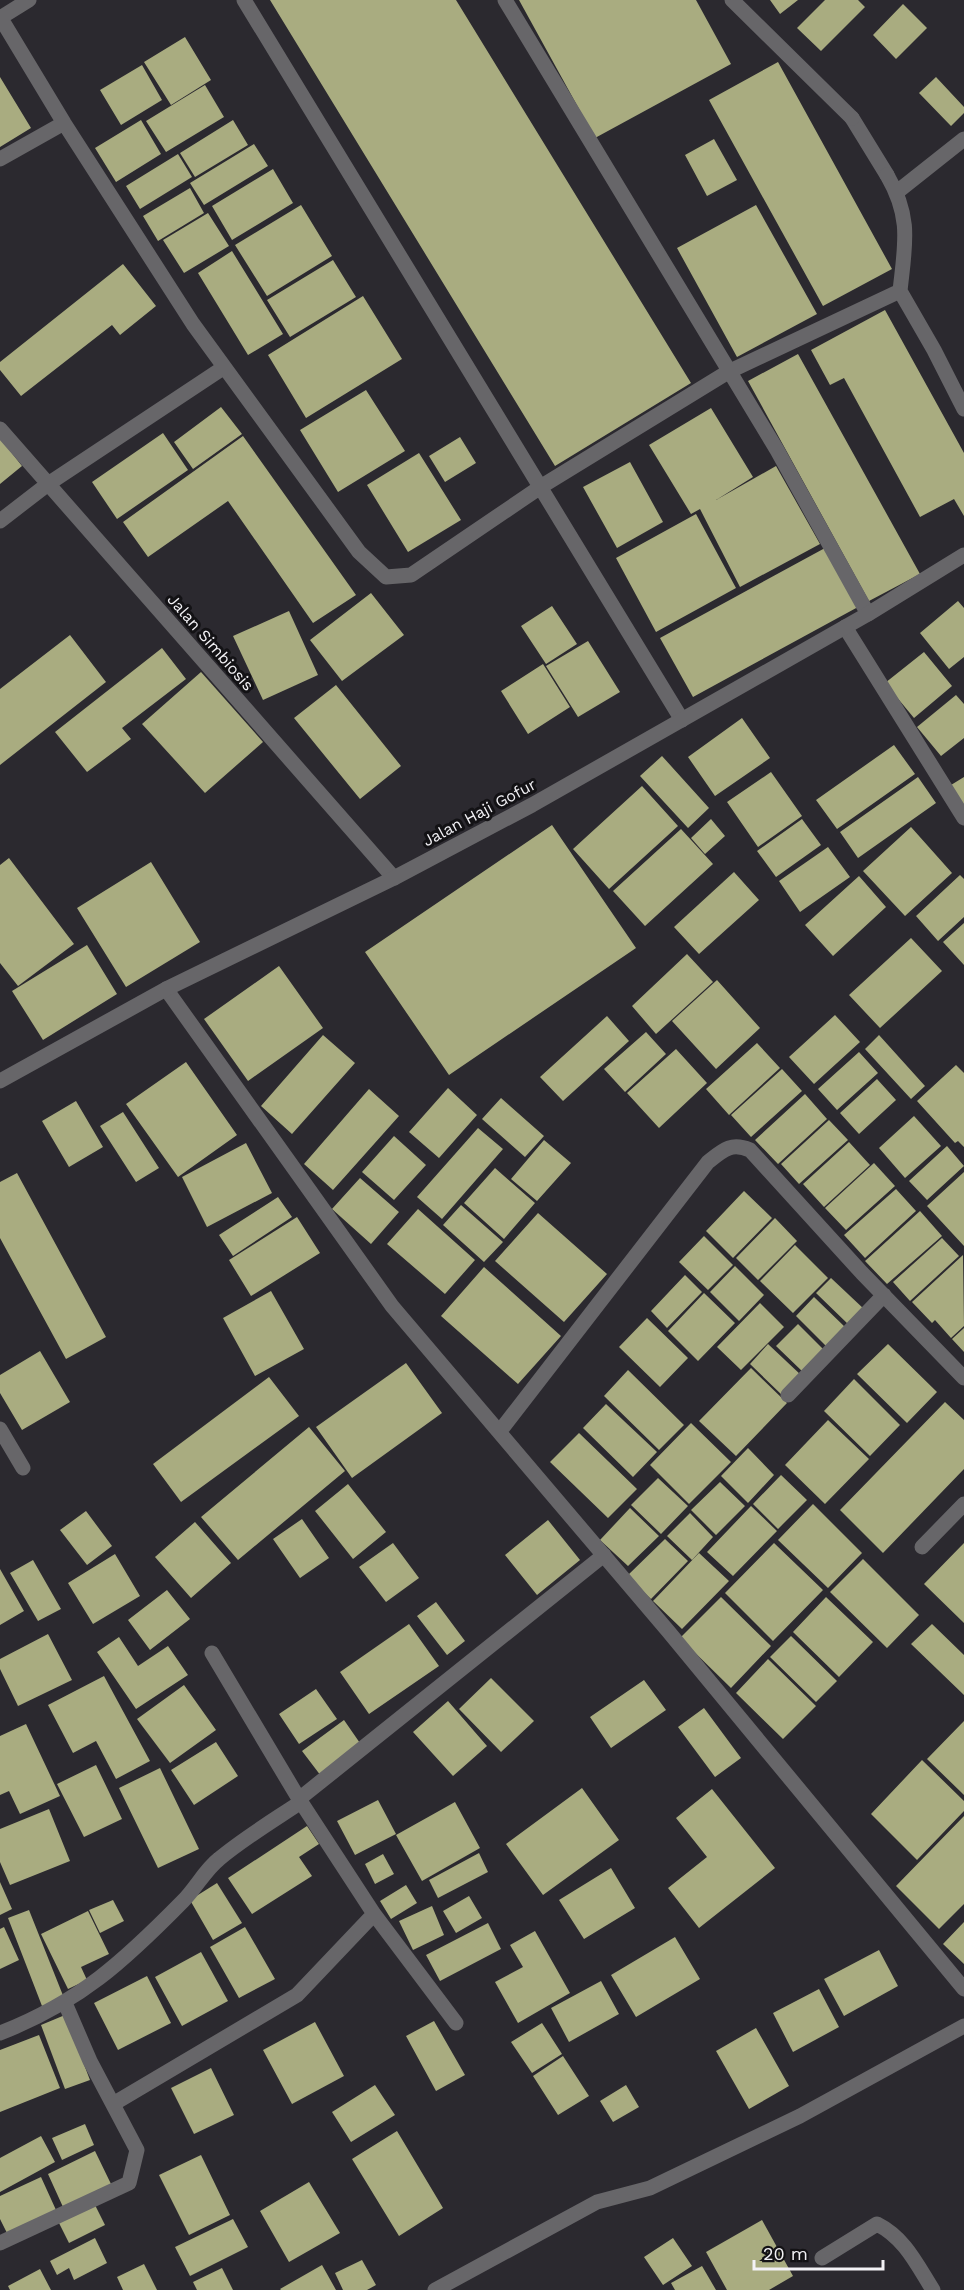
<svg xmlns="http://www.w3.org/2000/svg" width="964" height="2290" font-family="'Work Sans',sans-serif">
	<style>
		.building { fill: #a9ac80 }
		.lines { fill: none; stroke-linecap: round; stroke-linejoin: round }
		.service { stroke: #676669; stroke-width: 15 }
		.minor { stroke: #676669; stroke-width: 15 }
		.tertiary { stroke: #676669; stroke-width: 15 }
		.labels { text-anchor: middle; stroke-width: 6; stroke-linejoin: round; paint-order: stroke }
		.street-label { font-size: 16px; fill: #f3f2f6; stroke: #131215 }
	</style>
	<rect width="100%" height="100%" fill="#2b292f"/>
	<!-- building -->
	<path class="building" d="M 270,0 L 456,0 L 691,383 L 555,466 Z
		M 519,0 L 696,0 L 731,64 L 595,138 Z
		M 770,0 L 798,0 L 780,14 Z
		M 825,0 L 858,0 L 865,7 L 821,51 L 797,28 Z
		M 903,4 L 927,28 L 896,59 L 873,35 Z
		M 185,37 L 211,80 L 171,105 L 144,62 Z
		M 778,62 L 892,269 L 823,306 L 709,100 Z
		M 142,65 L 162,100 L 121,125 L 100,90 Z
		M 0,77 L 31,128 L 0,147 Z
		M 936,77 L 964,107 L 964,113 L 951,126 L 919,93 Z
		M 205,85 L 224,117 L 166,152 L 146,121 Z
		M 141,120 L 161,154 L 116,182 L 95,148 Z
		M 233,120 L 248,145 L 195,177 L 180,153 Z
		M 714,139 L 737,180 L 707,196 L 685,155 Z
		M 254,144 L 268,166 L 204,205 L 190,183 Z
		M 178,154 L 192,177 L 140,209 L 126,186 Z
		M 273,169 L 293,203 L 232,240 L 212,206 Z
		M 190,188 L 204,213 L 158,241 L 143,216 Z
		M 301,205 L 332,256 L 267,296 L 235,245 Z
		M 756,205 L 817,314 L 737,357 L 677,248 Z
		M 208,213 L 229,246 L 184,273 L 163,240 Z
		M 232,251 L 283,334 L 248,355 L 198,273 Z
		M 333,260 L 356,297 L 290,337 L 267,300 Z
		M 123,264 L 156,306 L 120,335 L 112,325 L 21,396 L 0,370 L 0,362 Z
		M 363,296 L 402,359 L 306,418 L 268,355 Z
		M 885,310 L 964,453 L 964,516 L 954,499 L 920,517 L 844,378 L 830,385 L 811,350 Z
		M 798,354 L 920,574 L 869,601 L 748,381 Z
		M 366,390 L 405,451 L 338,492 L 300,430 Z
		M 221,407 L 242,434 L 193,469 L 174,442 Z
		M 711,408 L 753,477 L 716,500 L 776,466 L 820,544 L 740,587 L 700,509 L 691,514 L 649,445 Z
		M 163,433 L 188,470 L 117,519 L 92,482 Z
		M 243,436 L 356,595 L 313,623 L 228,501 L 148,557 L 123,522 Z
		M 460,437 L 476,463 L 445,482 L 429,456 Z
		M 0,438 L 22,466 L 0,484 Z
		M 419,453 L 461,520 L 408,552 L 367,485 Z
		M 630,462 L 663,522 L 617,548 L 583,487 Z
		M 696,514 L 736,588 L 656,632 L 616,558 Z
		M 825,548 L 858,607 L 693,697 L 660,638 Z
		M 371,593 L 404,635 L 342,681 L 310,640 Z
		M 958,601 L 964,608 L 964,657 L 949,669 L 920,633 Z
		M 552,606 L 577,644 L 546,664 L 521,626 Z
		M 289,611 L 318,675 L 263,700 L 233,636 Z
		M 70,635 L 106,682 L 0,765 L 0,689 Z
		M 588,641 L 620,692 L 578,717 L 546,666 Z
		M 162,648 L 186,679 L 122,728 L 131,739 L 87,772 L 55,732 Z
		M 924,652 L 952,686 L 914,718 L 885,683 Z
		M 543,664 L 570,707 L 528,734 L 501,691 Z
		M 201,672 L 263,742 L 205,793 L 142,724 Z
		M 336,685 L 401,766 L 360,799 L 294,718 Z
		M 956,695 L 964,704 L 964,738 L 941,756 L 917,727 Z
		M 742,718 L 770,758 L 715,796 L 688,757 Z
		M 894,745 L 915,774 L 837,829 L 816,800 Z
		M 662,756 L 709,808 L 688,828 L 640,776 Z
		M 771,772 L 802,816 L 758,847 L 727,802 Z
		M 918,777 L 936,803 L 858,858 L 840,832 Z
		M 964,777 L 964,806 L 951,785 Z
		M 642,786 L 678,826 L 609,889 L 573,849 Z
		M 711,819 L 725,836 L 705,854 L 691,838 Z
		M 802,819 L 821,845 L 776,877 L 757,851 Z
		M 552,825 L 636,948 L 449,1075 L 365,952 Z
		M 911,827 L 952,873 L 905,916 L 863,871 Z
		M 681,829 L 713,864 L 645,926 L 613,891 Z
		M 828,847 L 850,877 L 800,912 L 779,881 Z
		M 9,858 L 74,944 L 18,986 L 0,963 L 0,865 Z
		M 151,862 L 200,942 L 126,987 L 77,908 Z
		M 734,872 L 759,900 L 699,954 L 674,927 Z
		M 960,875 L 964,879 L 964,917 L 938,941 L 916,916 Z
		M 859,876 L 886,907 L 833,956 L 805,925 Z
		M 964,923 L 964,965 L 943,942 Z
		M 911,938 L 942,971 L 880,1028 L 849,995 Z
		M 87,945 L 117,994 L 43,1040 L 12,991 Z
		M 687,954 L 713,982 L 656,1034 L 632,1006 Z
		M 279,966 L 323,1028 L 248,1081 L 204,1019 Z
		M 717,980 L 760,1028 L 716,1069 L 672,1021 Z
		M 835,1015 L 860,1042 L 814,1084 L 789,1057 Z
		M 607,1016 L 629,1041 L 563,1101 L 540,1077 Z
		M 646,1032 L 666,1054 L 625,1092 L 604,1069 Z
		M 323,1035 L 355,1063 L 292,1134 L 261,1106 Z
		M 879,1035 L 925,1086 L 911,1099 L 865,1049 Z
		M 757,1043 L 780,1068 L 729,1115 L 706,1089 Z
		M 676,1049 L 707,1083 L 659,1128 L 627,1093 Z
		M 859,1052 L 878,1073 L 837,1110 L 818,1089 Z
		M 186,1062 L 237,1135 L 178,1177 L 126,1104 Z
		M 956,1065 L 964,1073 L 964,1147 L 958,1141 L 955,1143 L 917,1101 Z
		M 782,1069 L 802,1091 L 751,1137 L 731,1115 Z
		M 877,1079 L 896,1100 L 859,1134 L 840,1113 Z
		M 448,1088 L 477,1115 L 439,1158 L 409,1132 Z
		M 369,1089 L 399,1116 L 333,1190 L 304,1164 Z
		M 805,1094 L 827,1119 L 778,1164 L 755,1140 Z
		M 501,1098 L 544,1136 L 525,1157 L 482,1119 Z
		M 76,1101 L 103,1147 L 69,1167 L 42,1121 Z
		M 123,1112 L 159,1168 L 136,1182 L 100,1126 Z
		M 914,1116 L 941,1146 L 905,1178 L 879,1148 Z
		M 829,1120 L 848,1140 L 799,1184 L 781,1164 Z
		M 478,1128 L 503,1149 L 442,1219 L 417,1197 Z
		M 394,1136 L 426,1165 L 394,1200 L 362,1172 Z
		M 544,1140 L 571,1163 L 537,1201 L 511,1179 Z
		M 849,1142 L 870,1165 L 824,1207 L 803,1184 Z
		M 246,1143 L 272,1193 L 207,1227 L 182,1177 Z
		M 947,1146 L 964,1166 L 927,1200 L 909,1181 Z
		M 874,1163 L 895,1186 L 846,1230 L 825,1208 Z
		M 495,1168 L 535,1203 L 504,1239 L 464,1203 Z
		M 964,1172 L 964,1246 L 927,1206 Z
		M 17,1173 L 106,1337 L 66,1359 L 0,1238 L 0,1182 Z
		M 360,1178 L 399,1212 L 371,1244 L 332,1209 Z
		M 896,1189 L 916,1211 L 865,1258 L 844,1235 Z
		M 744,1191 L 772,1218 L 733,1258 L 706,1231 Z
		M 278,1197 L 292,1217 L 233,1256 L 219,1235 Z
		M 461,1205 L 503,1242 L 484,1262 L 443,1225 Z
		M 418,1209 L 475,1260 L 445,1294 L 387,1244 Z
		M 920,1211 L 942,1236 L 887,1284 L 865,1261 Z
		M 538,1213 L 607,1274 L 564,1322 L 495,1261 Z
		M 297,1217 L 320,1253 L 251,1296 L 229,1260 Z
		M 775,1218 L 797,1241 L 758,1280 L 736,1258 Z
		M 704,1236 L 733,1265 L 708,1290 L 679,1262 Z
		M 942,1238 L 959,1256 L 910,1301 L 893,1282 Z
		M 795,1245 L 828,1278 L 793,1313 L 760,1281 Z
		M 963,1255 L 964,1326 L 951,1338 L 935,1320 L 932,1323 L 912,1302 Z
		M 735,1266 L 764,1295 L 739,1321 L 710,1292 Z
		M 484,1267 L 561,1336 L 518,1384 L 441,1316 Z
		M 685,1275 L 702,1292 L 667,1328 L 651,1311 Z
		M 831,1278 L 865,1310 L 850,1326 L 816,1293 Z
		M 271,1291 L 304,1349 L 255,1376 L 223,1318 Z
		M 704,1293 L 735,1323 L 698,1361 L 668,1331 Z
		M 814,1297 L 847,1329 L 828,1348 L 796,1316 Z
		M 760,1303 L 784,1327 L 741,1370 L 717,1347 Z
		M 647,1318 L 688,1358 L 660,1387 L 619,1347 Z
		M 798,1324 L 825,1351 L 804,1373 L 776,1346 Z
		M 964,1328 L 964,1352 L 952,1339 Z
		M 768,1344 L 802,1376 L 783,1396 L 750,1364 Z
		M 888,1344 L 937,1392 L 907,1423 L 857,1374 Z
		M 40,1351 L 70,1402 L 22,1430 L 0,1393 L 0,1375 Z
		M 406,1363 L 442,1413 L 352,1478 L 316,1427 Z
		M 751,1368 L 787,1403 L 736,1456 L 699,1421 Z
		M 628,1370 L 684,1425 L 659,1450 L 604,1396 Z
		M 269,1377 L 299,1416 L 181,1502 L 153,1464 Z
		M 854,1379 L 900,1425 L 870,1456 L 824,1411 Z
		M 945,1402 L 964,1420 L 964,1469 L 883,1553 L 840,1510 Z
		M 606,1404 L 657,1452 L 633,1477 L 583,1428 Z
		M 828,1420 L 869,1459 L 825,1504 L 785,1465 Z
		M 691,1423 L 731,1462 L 689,1504 L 650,1465 Z
		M 309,1427 L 345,1471 L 238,1560 L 201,1517 Z
		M 579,1433 L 637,1489 L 608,1518 L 550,1462 Z
		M 748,1448 L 774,1475 L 748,1503 L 721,1476 Z
		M 781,1475 L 807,1500 L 778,1529 L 753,1504 Z
		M 658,1478 L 688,1506 L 661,1534 L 631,1505 Z
		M 720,1482 L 745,1506 L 716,1535 L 691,1510 Z
		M 348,1484 L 386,1532 L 353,1559 L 315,1511 Z
		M 813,1504 L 862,1553 L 828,1588 L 778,1540 Z
		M 751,1506 L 777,1531 L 733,1576 L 707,1552 Z
		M 630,1508 L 659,1536 L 628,1566 L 600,1540 Z
		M 86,1511 L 112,1546 L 87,1565 L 60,1530 Z
		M 690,1513 L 713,1537 L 692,1560 L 667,1536 Z
		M 302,1519 L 329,1558 L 300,1578 L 273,1539 Z
		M 548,1520 L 580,1560 L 537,1595 L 505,1555 Z
		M 195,1522 L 231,1563 L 191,1598 L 155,1557 Z
		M 665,1539 L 688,1561 L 651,1599 L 627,1576 Z
		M 393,1543 L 419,1578 L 386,1602 L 359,1567 Z
		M 774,1543 L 823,1590 L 773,1641 L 725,1593 Z
		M 964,1543 L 964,1623 L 924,1584 Z
		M 699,1553 L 729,1581 L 682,1629 L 653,1601 Z
		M 115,1554 L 140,1596 L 93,1624 L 68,1583 Z
		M 863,1559 L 919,1615 L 887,1648 L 830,1592 Z
		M 33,1560 L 61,1609 L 38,1621 L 10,1573 Z
		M 0,1569 L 24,1611 L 0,1625 Z
		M 167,1590 L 190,1619 L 150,1650 L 128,1620 Z
		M 721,1597 L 771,1646 L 731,1688 L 680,1638 Z
		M 826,1597 L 873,1642 L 839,1677 L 793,1632 Z
		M 436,1602 L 465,1641 L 447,1655 L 417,1616 Z
		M 409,1624 L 439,1666 L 369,1714 L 340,1672 Z
		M 932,1624 L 964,1655 L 964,1695 L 911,1644 Z
		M 48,1634 L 72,1680 L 18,1706 L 0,1669 L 0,1659 Z
		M 791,1636 L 837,1681 L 816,1702 L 770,1657 Z
		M 119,1637 L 138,1666 L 168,1646 L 188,1675 L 136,1709 L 97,1652 Z
		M 768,1659 L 816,1706 L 783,1739 L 736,1693 Z
		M 104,1676 L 150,1761 L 116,1779 L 96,1741 L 73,1753 L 48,1705 Z
		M 491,1678 L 534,1721 L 501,1752 L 459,1709 Z
		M 644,1680 L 666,1710 L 611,1748 L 590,1717 Z
		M 184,1685 L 216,1730 L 170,1763 L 137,1719 Z
		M 316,1689 L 337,1719 L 299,1744 L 279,1714 Z
		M 448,1701 L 487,1746 L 453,1776 L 413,1732 Z
		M 704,1708 L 741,1758 L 715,1777 L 678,1727 Z
		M 344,1720 L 362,1746 L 321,1776 L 302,1751 Z
		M 964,1721 L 964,1795 L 927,1759 Z
		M 26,1724 L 60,1796 L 20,1814 L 9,1791 L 0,1795 L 0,1736 Z
		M 216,1742 L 238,1776 L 194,1805 L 171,1770 Z
		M 922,1760 L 964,1801 L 964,1811 L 917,1860 L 871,1814 Z
		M 96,1765 L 122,1819 L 84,1837 L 57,1784 Z
		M 160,1768 L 199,1849 L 158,1868 L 119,1788 Z
		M 582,1788 L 619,1840 L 543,1895 L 506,1844 Z
		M 712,1789 L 775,1868 L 699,1928 L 668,1888 L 707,1857 L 676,1818 Z
		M 378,1800 L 396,1834 L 355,1855 L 337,1821 Z
		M 455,1802 L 480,1848 L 422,1881 L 396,1835 Z
		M 49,1809 L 70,1861 L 10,1885 L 0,1862 L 0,1829 Z
		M 964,1816 L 964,1904 L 939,1929 L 896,1886 Z
		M 307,1826 L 319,1844 L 299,1857 L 312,1876 L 252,1914 L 228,1878 Z
		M 479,1853 L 488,1872 L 438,1898 L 429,1880 Z
		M 383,1854 L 394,1874 L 375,1884 L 365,1864 Z
		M 611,1868 L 635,1908 L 584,1939 L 559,1900 Z
		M 0,1882 L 12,1909 L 0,1915 Z
		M 217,1883 L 242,1923 L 213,1940 L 190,1900 Z
		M 406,1885 L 417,1903 L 391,1919 L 380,1901 Z
		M 469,1896 L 482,1918 L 456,1933 L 443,1911 Z
		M 113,1900 L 124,1921 L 100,1933 L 89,1910 Z
		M 432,1906 L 444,1935 L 413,1950 L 399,1921 Z
		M 29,1910 L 64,1998 L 42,2006 L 8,1918 Z
		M 88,1911 L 109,1954 L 81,1967 L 87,1980 L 68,1989 L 41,1934 Z
		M 964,1922 L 964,1964 L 943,1944 Z
		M 488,1923 L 501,1949 L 440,1981 L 426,1955 Z
		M 4,1927 L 19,1960 L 0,1969 L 0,1929 Z
		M 245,1927 L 275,1979 L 239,1998 L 210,1947 Z
		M 535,1931 L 570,1993 L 518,2023 L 495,1982 L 523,1967 L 510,1945 Z
		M 675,1937 L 700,1979 L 636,2017 L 611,1975 Z
		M 879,1950 L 898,1986 L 844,2016 L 824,1979 Z
		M 201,1952 L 228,2001 L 182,2026 L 155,1977 Z
		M 147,1976 L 171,2023 L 118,2050 L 94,2003 Z
		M 601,1981 L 619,2014 L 569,2042 L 551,2008 Z
		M 819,1989 L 839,2027 L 793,2052 L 773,2013 Z
		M 65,2015 L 90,2080 L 65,2089 L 41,2025 Z
		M 434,2021 L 465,2075 L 436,2091 L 406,2036 Z
		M 315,2022 L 344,2076 L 292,2104 L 263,2050 Z
		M 542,2023 L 562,2054 L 532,2073 L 511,2042 Z
		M 756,2028 L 789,2086 L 749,2109 L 716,2051 Z
		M 39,2035 L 60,2088 L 0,2112 L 0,2050 Z
		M 563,2056 L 589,2096 L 558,2115 L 533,2076 Z
		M 211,2068 L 234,2115 L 194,2134 L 171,2088 Z
		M 375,2085 L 395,2115 L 351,2142 L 332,2112 Z
		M 626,2085 L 639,2107 L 613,2122 L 600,2101 Z
		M 85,2124 L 94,2145 L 62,2160 L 52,2138 Z
		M 397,2131 L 443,2208 L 399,2236 L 352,2159 Z
		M 41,2136 L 55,2162 L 0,2192 L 0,2158 Z
		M 95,2151 L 111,2184 L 63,2207 L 48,2174 Z
		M 201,2155 L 230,2215 L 189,2235 L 159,2175 Z
		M 41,2177 L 56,2210 L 7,2233 L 0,2219 L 0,2196 Z
		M 309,2182 L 340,2233 L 289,2262 L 260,2211 Z
		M 93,2201 L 105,2225 L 69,2243 L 57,2219 Z
		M 233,2219 L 248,2247 L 190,2276 L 175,2247 Z
		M 762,2220 L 793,2276 L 769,2290 L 727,2290 L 706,2252 Z
		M 95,2238 L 107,2263 L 74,2280 L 69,2268 L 57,2275 L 50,2261 Z
		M 673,2238 L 692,2266 L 663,2285 L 644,2257 Z
		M 362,2260 L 376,2285 L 367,2290 L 343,2290 L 335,2273 Z
		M 144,2264 L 157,2290 L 123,2290 L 117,2277 Z
		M 322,2265 L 336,2290 L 281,2290 L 280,2289 Z
		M 702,2266 L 716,2290 L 675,2290 L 671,2283 Z
		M 222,2268 L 233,2290 L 197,2290 L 193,2282 Z
		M 40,2269 L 51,2290 L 10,2290 L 8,2286 Z"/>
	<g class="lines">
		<!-- service -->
		<path class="service" d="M 852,118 L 887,175"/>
		<!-- minor -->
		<path class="minor" d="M 244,0 L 682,720
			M 505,0 L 777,450 L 868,614
			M 732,0 L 852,118
			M 0,17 L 64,123 L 193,324 L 359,552 L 386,577 L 411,575 L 542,486 L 728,372 L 900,291 C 905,244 912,218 887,175
			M 0,18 L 29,0
			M 0,159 L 64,123
			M 897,192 L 964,139
			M 900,291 L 934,350 L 964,409
			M 0,429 L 394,878
			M 0,521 L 48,484 L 223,368
			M 845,627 L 964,818
			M 166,989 L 392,1306 L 668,1631 L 964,1989
			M 788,1395 L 884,1295
			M 0,1429 L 23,1468
			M 500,1431 L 708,1162 C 723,1150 731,1142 750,1150 L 862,1273 L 964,1378
			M 922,1547 L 964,1504
			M 212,1653 L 299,1799 L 374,1914 L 456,2023
			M 299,1799 L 604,1555
			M 0,2033 C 80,2002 124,1961 183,1901 C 196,1888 205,1870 219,1859 C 244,1838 274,1820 301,1802
			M 113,2104 L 297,1995 L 374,1914
			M 0,2243 L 129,2183 L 137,2150 L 90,2061 L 65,2003
			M 822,2258 L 877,2224 C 905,2238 917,2265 933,2290
			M 435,2290 L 597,2202 L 650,2188 L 800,2116 L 964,2026"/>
		<!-- tertiary -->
		<path class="tertiary" d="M 0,1081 L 166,989 L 394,878 L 532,805 L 868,614 L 964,555"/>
	</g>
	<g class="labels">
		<!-- street labels -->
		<g class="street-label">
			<text transform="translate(211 642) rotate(49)" y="6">Jalan Simbiosis</text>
			<text transform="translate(479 812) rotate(-28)" y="6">Jalan Haji Gofur</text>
		</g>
	</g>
	<!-- scale -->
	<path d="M754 2260v9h129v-9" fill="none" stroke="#f3f2f6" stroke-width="3"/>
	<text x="763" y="2260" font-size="18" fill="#f3f2f6" stroke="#131215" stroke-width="4.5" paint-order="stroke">20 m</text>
</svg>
